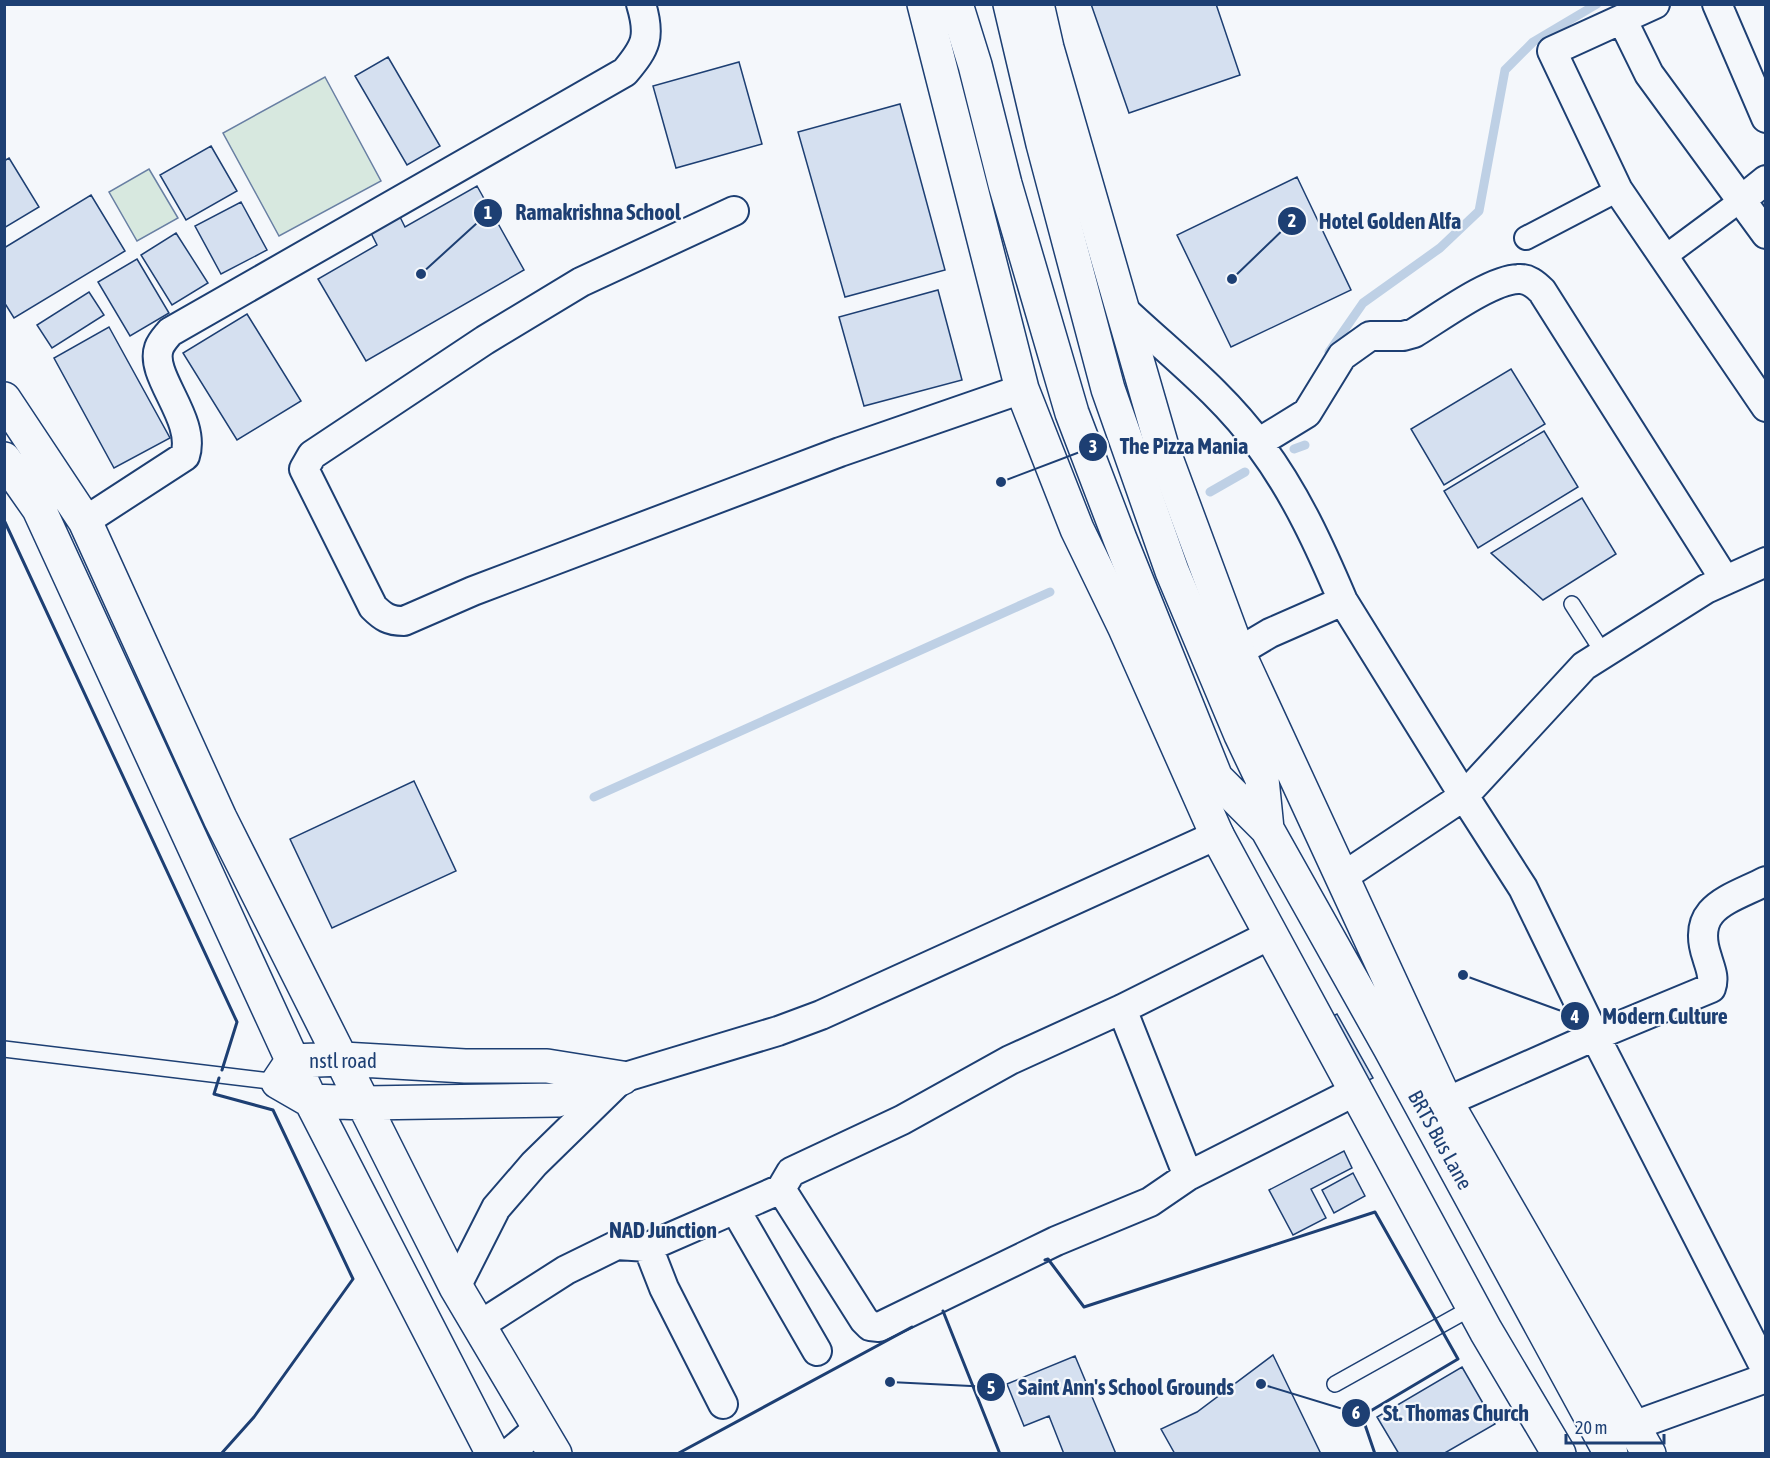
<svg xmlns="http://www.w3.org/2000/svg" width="1770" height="1458" font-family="'Asap Condensed',sans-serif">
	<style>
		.green { fill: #d7e8df; stroke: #687fa3; stroke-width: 1.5 }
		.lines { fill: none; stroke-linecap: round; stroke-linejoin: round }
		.stream { stroke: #bed0e5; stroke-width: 9 }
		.building { fill: #d5e0f0; stroke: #1d3f73; stroke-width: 1.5 }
		.service-casing { stroke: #1d3f73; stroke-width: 18 }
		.pedestrian-casing { stroke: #1d3f73; stroke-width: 26 }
		.minor-casing { stroke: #1d3f73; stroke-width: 32 }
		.tertiary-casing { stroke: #1d3f73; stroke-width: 36 }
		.primary-casing { stroke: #1d3f73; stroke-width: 36 }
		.service { stroke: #f4f7fb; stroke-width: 15 }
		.pedestrian { stroke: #f4f7fb; stroke-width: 22 }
		.minor { stroke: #f4f7fb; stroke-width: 28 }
		.tertiary { stroke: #f4f7fb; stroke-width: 33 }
		.primary { stroke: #f4f7fb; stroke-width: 33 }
		.wall { stroke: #1d3f73; stroke-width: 3 }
		.labels { text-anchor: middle; stroke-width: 4.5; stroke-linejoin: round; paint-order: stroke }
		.street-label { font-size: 21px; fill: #1d3f73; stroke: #f4f7fb }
		.neighbourhood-label { font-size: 22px; font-weight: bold; fill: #1d3f73; stroke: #f4f7fb }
		.leader { fill: none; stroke: #1d3f73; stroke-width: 2 }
		.callout-dot { fill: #1d3f73; stroke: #f4f7fb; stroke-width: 2 }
		.mark-label { font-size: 18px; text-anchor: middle; font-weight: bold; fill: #fff }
		.callout-label { font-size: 22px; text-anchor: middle; font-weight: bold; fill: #1d3f73; stroke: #f4f7fb; stroke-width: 4.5; stroke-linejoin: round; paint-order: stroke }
	</style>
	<rect width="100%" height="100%" fill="#f4f7fb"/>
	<!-- green -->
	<path class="green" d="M 325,77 L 381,181 L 279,236 L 223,133 Z
		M 149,169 L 178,218 L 137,241 L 109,192 Z"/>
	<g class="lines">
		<!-- stream -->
		<path class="stream" d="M 1329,352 L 1363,303 L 1440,248 L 1479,211 L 1505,70 L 1533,42 L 1597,4
			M 1294,449 L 1305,445
			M 1210,492 L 1245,472
			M 594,797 L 1050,592"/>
	</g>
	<!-- building -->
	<path class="building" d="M 1091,4 L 1216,4 L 1240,75 L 1129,113 Z
		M 388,57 L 440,146 L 407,165 L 355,76 Z
		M 739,62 L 762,144 L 676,168 L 653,86 Z
		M 900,104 L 945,270 L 845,297 L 798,132 Z
		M 211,146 L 237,191 L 186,220 L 160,175 Z
		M 9,158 L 39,207 L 4,228 L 4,161 Z
		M 1297,177 L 1351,290 L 1231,347 L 1177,235 Z
		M 477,186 L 524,270 L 366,361 L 318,279 L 377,245 L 371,233 L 400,217 L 405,227 Z
		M 91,195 L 125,251 L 14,318 L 4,302 L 4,248 Z
		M 241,202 L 267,250 L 221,274 L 195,226 Z
		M 176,233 L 208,283 L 172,305 L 141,255 Z
		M 137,259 L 169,313 L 130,336 L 98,282 Z
		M 938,290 L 962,380 L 864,406 L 839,317 Z
		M 89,292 L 104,315 L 52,348 L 37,325 Z
		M 247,314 L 301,401 L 237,440 L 183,353 Z
		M 109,327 L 170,438 L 114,468 L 54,358 Z
		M 1511,369 L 1545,424 L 1444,485 L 1411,429 Z
		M 1544,431 L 1578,487 L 1478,548 L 1444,491 Z
		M 1582,498 L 1616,554 L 1543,600 L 1491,553 Z
		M 414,781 L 456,871 L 332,928 L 290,839 Z
		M 1337,1014 L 1373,1078 L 1361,1084 L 1325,1020 Z
		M 1344,1151 L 1352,1168 L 1311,1189 L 1326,1218 L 1293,1235 L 1269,1190 Z
		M 1353,1173 L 1365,1196 L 1334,1213 L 1322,1190 Z
		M 1273,1355 L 1321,1454 L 1175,1454 L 1161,1429 L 1197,1412 Z
		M 1075,1356 L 1116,1454 L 1064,1454 L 1049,1416 L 1024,1426 L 1007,1384 Z
		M 1462,1367 L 1495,1424 L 1443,1454 L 1399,1454 L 1377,1417 Z"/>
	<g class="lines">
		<!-- service casing -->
		<g class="service-casing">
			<path id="service" d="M 1572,604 L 1604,654
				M 4,1049 L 278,1082
				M 1335,1384 L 1473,1307"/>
		</g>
		<!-- pedestrian casing -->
		<g class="pedestrian-casing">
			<path id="pedestrian" d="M 1526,238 L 1618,190
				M 1663,258 L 1740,201"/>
		</g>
		<!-- minor casing -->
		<g class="minor-casing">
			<path id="minor" d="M 1655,4 L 1552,51 L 1618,190 L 1766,407
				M 1717,4 L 1766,118
				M 1622,19 L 1649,74 L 1766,234
				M 1740,201 L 1766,180
				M 734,211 L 581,282 L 485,340 L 312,455 L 304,469 L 373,607 C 383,617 389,621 404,621 L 473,591 L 840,452 L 1022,389
				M 1125,311 C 1171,354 1224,395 1261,447 C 1296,494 1320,547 1343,601
				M 1258,443 L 1307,413 L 1342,356 L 1370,336 L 1403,336 L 1414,333 C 1439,318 1490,280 1518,279 C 1528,278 1535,284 1542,291 L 1725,580
				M 85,521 L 185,456 C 197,419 149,376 159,348 C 161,342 166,337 170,332 L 625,72 C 646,47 651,37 641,4
				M 1766,562 L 1706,589 L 1584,666 L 1464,796 L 1523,888 L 1595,1036 L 1711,988 C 1715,977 1710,968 1707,957 C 1690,907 1729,900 1766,881
				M 1238,652 L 1270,633 L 1343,601 L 1464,796 L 1341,878
				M 1122,1009 L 1188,1176
				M 1446,1102 L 1595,1036 L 1766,1370
				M 781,1189 L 864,1320 L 870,1326 L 879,1327 L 1056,1241 L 1150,1202 L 1188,1176 L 1356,1091
				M 735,1209 L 817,1351
				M 648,1247 L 664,1288 L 723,1404
				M 456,1287 L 496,1208 L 534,1164 L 622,1078 L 778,1031 L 821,1015 L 1217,835
				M 480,1325 L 566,1270 L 617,1245 L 648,1247 L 781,1189 L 791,1172 L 902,1120 L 1010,1060 L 1122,1009 L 1270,935
				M 1633,1426 L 1766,1378
				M 508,1454 L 540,1427"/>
		</g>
		<!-- tertiary casing -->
		<g class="tertiary-casing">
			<path id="tertiary" d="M 924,4 L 1022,389 L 1077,529 L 1125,628 L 1217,835
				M 1037,4 L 1047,48 L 1163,450 L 1238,652
				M 4,399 L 85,521 L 220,818 L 416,1208 L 456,1287 L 555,1454
				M 4,459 L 39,509 L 311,1101 L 493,1454
				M 343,1059 L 465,1066 L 547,1066 L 622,1078 L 557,1100 L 365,1103 L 311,1101 L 278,1082 L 292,1061 Z"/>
		</g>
		<!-- primary casing -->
		<g class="primary-casing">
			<path id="primary" d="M 956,4 L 975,65 L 1005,184 L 1072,413 L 1120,539 L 1216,778 L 1267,829 L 1390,1048 L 1611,1454
				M 1010,4 L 1043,144 L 1108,389 L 1172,571 L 1241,735 L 1262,779 L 1267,829
				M 1238,652 L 1446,1102 L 1649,1454
				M 1217,835 L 1486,1331 L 1559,1454"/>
		</g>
		<!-- service -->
		<use href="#service" class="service"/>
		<!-- pedestrian -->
		<use href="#pedestrian" class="pedestrian"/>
		<!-- minor -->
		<use href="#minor" class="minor"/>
		<!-- tertiary -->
		<use href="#tertiary" class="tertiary"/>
		<!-- primary -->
		<use href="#primary" class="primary"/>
		<!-- wall -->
		<path class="wall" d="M 4,520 L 237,1022 L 222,1070
			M 219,1078 L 214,1094 L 273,1110 L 353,1279 L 254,1417 L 221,1454
			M 1045,1260 L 1048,1259 L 1084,1307 L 1375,1212 L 1458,1359 L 1362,1416 L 1375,1454
			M 943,1311 L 1000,1454
			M 677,1454 L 912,1327"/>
	</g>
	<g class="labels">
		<!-- street labels -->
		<g class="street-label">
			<text x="343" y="1068">nstl road</text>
			<text transform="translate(1440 1140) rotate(61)" y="7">BRTS Bus Lane</text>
		</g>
		<!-- neighbourhood labels -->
		<g class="neighbourhood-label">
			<text x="663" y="1238">NAD Junction</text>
		</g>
	</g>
	<!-- callouts -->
	<path class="leader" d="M421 274L488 213M1232 279L1292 221M1001 482L1093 447M1463 975L1575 1016M890 1382L991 1387M1261 1384L1356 1413"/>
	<g class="callout-dot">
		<circle cx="421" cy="274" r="6"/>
		<circle cx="1232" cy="279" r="6"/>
		<circle cx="1001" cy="482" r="6"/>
		<circle cx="1463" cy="975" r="6"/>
		<circle cx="890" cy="1382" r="6"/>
		<circle cx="1261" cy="1384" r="6"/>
		<circle cx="488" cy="213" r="15"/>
		<circle cx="1292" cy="221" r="15"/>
		<circle cx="1093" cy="447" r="15"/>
		<circle cx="1575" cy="1016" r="15"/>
		<circle cx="991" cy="1387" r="15"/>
		<circle cx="1356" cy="1413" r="15"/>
	</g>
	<g class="mark-label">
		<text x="488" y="219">1</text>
		<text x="1292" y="227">2</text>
		<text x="1093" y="453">3</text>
		<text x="1575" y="1023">4</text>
		<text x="991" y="1394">5</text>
		<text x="1356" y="1419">6</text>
	</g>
	<g class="callout-label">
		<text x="598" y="220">Ramakrishna School</text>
		<text x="1390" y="229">Hotel Golden Alfa</text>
		<text x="1184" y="454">The Pizza Mania</text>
		<text x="1665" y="1024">Modern Culture</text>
		<text x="1126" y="1395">Saint Ann's School Grounds</text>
		<text x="1456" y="1421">St. Thomas Church</text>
	</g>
	<!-- border -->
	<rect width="1770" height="1458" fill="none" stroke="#1d3f73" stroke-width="12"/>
	<!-- scale -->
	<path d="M1566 1434v9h98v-9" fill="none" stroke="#1d3f73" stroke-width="3"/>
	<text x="1575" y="1434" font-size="18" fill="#1d3f73" stroke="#f4f7fb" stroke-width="4.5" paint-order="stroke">20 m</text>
</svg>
